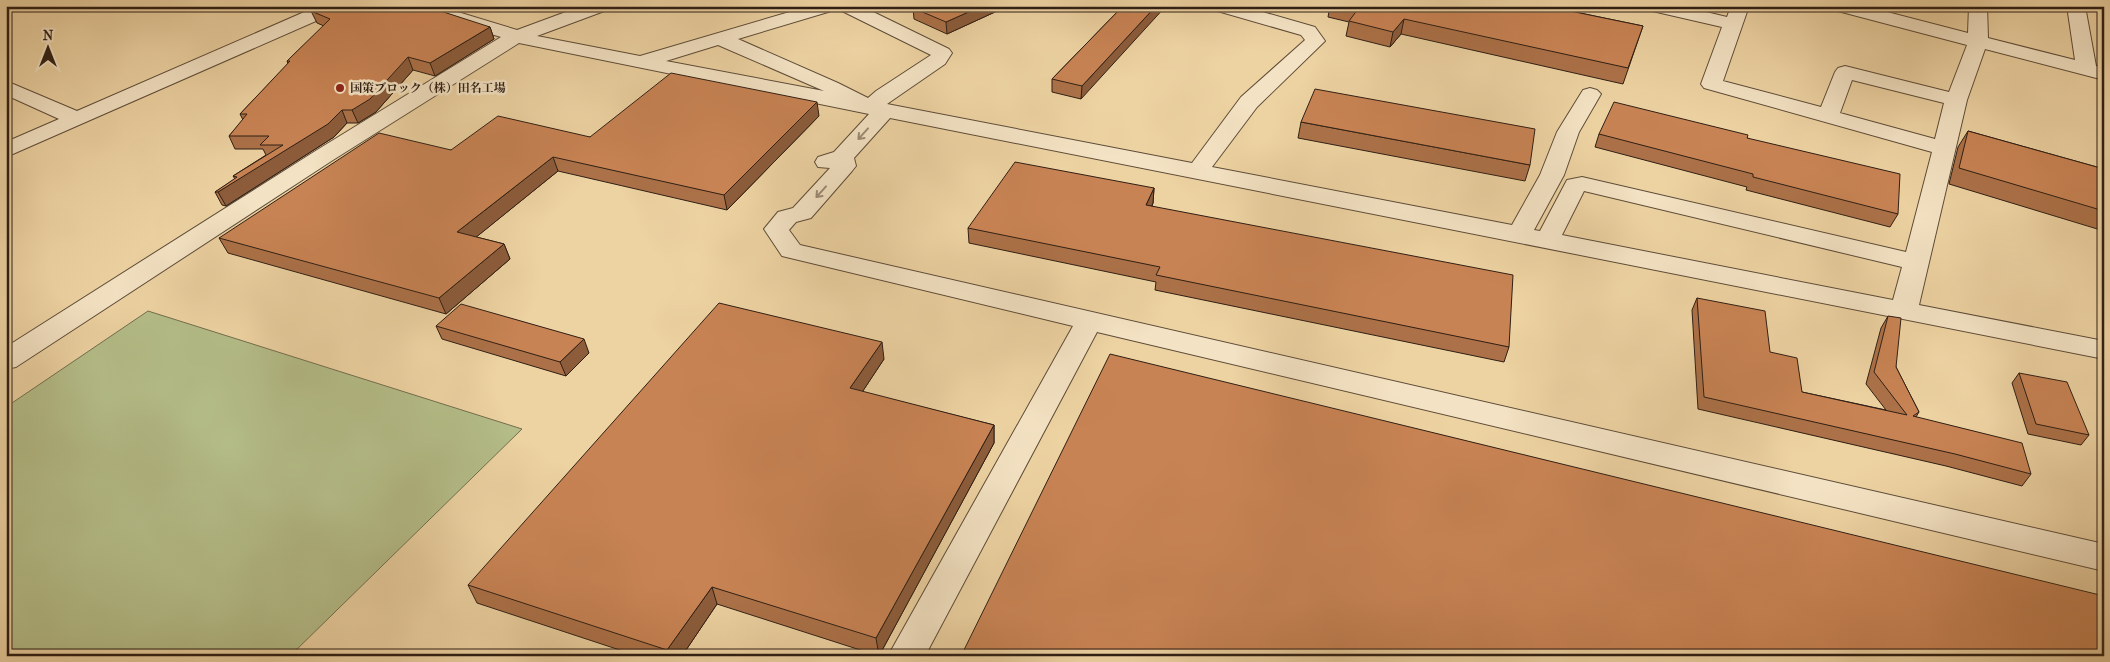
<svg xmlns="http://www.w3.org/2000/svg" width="2110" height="662" font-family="'IM FELL French Canon','Noto Serif JP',serif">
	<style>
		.green { fill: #b4bd88; stroke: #726e4e }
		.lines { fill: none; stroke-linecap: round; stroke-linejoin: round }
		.minor-casing { stroke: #5e4c38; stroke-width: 2 }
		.minor { fill: #f3e2c3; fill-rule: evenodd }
		.wall { fill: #ac7148; stroke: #2f1f14 }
		.shaded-wall { fill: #8c5c3b; stroke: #2f1f14 }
		.building { fill: #c88354; stroke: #2f1f14 }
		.oneway { stroke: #9b8a74 }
		.poi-dot { fill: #8f2418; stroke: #f3e2c3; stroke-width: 2 }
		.labels { text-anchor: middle; stroke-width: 5; stroke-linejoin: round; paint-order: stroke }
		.far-poi-label { font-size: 12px; font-weight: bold; fill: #2f1f14; stroke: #f3e2c3; text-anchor: start }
	</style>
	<rect width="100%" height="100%" fill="#edd2a2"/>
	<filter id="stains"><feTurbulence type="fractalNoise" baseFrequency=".004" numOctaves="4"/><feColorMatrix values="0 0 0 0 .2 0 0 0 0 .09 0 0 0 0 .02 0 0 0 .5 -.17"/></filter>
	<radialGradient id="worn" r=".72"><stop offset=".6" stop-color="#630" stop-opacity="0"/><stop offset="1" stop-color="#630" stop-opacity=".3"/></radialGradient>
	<!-- green -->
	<path class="green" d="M 148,311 L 522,429 L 290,656 L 6,656 L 6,407 Z"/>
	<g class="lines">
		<!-- minor casing -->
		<g class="minor-casing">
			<path id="minor" d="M 318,6 L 343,6 L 341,10 L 6,157 L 6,142 L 59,119 L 6,95 L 6,81 L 77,111 Z
				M 408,6 L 438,6 L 517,30 L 582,6 L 609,6 L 607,10 L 537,36 L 640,56 L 810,6 L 861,6 L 949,49 L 952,53 L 945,64 L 887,104 L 1192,163 L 1241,97 L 1305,40 L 1301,35 L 1214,10 L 1212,6 L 1242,6 L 1315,27 L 1325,41 L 1257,107 L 1212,167 L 1512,225 L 1540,175 L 1557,132 L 1583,90 L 1590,88 L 1597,90 L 1601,94 L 1579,132 L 1564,175 L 1534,230 L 1540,231 L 1567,180 L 1582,177 L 1906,252 L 1932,152 L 1704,88 L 1701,84 L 1722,27 L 1648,10 L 1646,6 L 1681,6 L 1727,17 L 1731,6 L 1749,6 L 1723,81 L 1821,107 L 1835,72 L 1838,68 L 1845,66 L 1949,92 L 1967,45 L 1834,10 L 1832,6 L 1864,6 L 1968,33 L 1969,6 L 1987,6 L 1988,38 L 2075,60 L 2067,6 L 2085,6 L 2096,66 L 2104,68 L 2104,80 L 1985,49 L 1967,100 L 1919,305 L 2104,341 L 2104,359 L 890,118 L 854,158 L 856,166 L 852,171 L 811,218 L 796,222 L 789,230 L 800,245 L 2104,544 L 2104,571 L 1097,332 L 925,656 L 888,656 L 1073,326 L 782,256 L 764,229 L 778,212 L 793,208 L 830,168 L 818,167 L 815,162 L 818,157 L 834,152 L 869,114 L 519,43 L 333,160 L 16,367 L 6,369 L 6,347 L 317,150 L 501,37 L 410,10 ZM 838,9 L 931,55 L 876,91 L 868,98 L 838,83 L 738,39 ZM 718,45 L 824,91 L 666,61 ZM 1852,80 L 1944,103 L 1935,139 L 1840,113 ZM 1584,191 L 1902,267 L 1893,300 L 1562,235 Z
				M 1582,6 L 1600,6 L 1600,7 L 1598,11 L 1584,11 Z"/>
		</g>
		<!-- minor -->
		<use href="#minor" class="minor"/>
	</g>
	<!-- wall -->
	<path class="wall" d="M 1008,6 L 947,34 L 914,19 L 913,8 Z
		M 1123,6 L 1081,99 L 1052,92 L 1052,79 Z
		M 1330,6 L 1546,6 L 1643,26 L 1623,84 L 1401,34 L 1390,47 L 1346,36 L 1349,22 L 1328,17 Z
		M 311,11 L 490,27 L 494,39 L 435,76 L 413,70 L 376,112 L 358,123 L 347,123 L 334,137 L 226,206 L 222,205 L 215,192 L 235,179 L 233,176 L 266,155 L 263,149 L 235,149 L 229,136 L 243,120 L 240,114 L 288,64 L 287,61 L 324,26 L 317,23 Z
		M 819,116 L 727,210 L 558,171 L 476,237 L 504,244 L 510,259 L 446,314 L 228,253 L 219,238 L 451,150 L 590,137 Z
		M 1301,122 L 1530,165 L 1525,181 L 1298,138 Z
		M 1968,131 L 2104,169 L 2104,231 L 1949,184 L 1958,147 Z
		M 1599,134 L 1747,138 L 1898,214 L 1890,227 L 1746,190 L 1747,187 L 1595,147 Z
		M 1154,188 L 1153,203 L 1152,206 L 1509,347 L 1504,362 L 1155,290 L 1156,282 L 969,243 L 968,228 Z
		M 1697,298 L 1770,352 L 1802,392 L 1886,410 L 1866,384 L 1881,328 L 1888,316 L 1896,367 L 1919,412 L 1916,417 L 2031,474 L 2022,486 L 1946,466 L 1698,409 L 1692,310 Z
		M 436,326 L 589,353 L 566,376 L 442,339 Z
		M 884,359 L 862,392 L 994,425 L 994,443 L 879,656 L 717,604 L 682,656 L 638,656 L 477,603 L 468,585 Z
		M 2019,373 L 2089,435 L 2081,445 L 2028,434 L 2012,383 Z"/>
	<!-- shaded-wall -->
	<path class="shaded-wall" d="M 982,6 L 1008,6 L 947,34 L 946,22 Z
		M 1156,6 L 1166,6 L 1081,99 L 1082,86 Z
		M 1404,19 L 1401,34 L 1390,47 L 1393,32 Z
		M 490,27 L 494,39 L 435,76 L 430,63 Z
		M 408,57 L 413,70 L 376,112 L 358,123 L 352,110 Z
		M 817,102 L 819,116 L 727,210 L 724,195 Z
		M 342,110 L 347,123 L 334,137 L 226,206 L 218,192 Z
		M 553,157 L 558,171 L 464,247 L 457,232 Z
		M 1154,188 L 1153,203 L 1145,220 L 1146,205 Z
		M 504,244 L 510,259 L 446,314 L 439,298 Z
		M 584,339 L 589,353 L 566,376 L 560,362 Z
		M 882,342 L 884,359 L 853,406 L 850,388 Z
		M 994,425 L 994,443 L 879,656 L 876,638 Z
		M 712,587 L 717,604 L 682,656 L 669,656 L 667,650 Z"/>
	<!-- building -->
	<path class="building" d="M 322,6 L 425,6 L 490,27 L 430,63 L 408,57 L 370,99 L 352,110 L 342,110 L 328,124 L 218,192 L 215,192 L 237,177 L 233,176 L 283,145 L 260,145 L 269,136 L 229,136 L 247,114 L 240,114 L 290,61 L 287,61 L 330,19 L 311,11 Z
		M 916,6 L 982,6 L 946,22 L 913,8 Z
		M 1123,6 L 1156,6 L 1082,86 L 1052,79 Z
		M 1346,6 L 1546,6 L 1643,26 L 1628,68 L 1404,19 L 1393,32 L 1349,21 L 1358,9 Z
		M 671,73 L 817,102 L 724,195 L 553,157 L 457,232 L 504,244 L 439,298 L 219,238 L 379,133 L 451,150 L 498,116 L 590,137 Z
		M 1315,89 L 1535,129 L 1530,165 L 1301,122 Z
		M 1614,102 L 1748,135 L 1747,138 L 1900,174 L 1898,214 L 1753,177 L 1753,174 L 1599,134 Z
		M 1968,131 L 2104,169 L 2104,211 L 1959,168 Z
		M 1015,162 L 1154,188 L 1146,205 L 1513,275 L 1509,347 L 1156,275 L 1160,267 L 968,228 Z
		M 1697,298 L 1765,311 L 1770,352 L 1797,358 L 1802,392 L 1907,415 L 1874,372 L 1888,316 L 1901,318 L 1896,367 L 1919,412 L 1913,416 L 2022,443 L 2031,474 L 1955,454 L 1704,397 Z
		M 719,303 L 882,342 L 850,388 L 994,425 L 876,638 L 712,587 L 667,650 L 468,585 Z
		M 461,304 L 584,339 L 560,362 L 436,326 Z
		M 1110,354 L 2104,596 L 2104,656 L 961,656 Z
		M 2019,373 L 2067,382 L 2089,435 L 2036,424 Z"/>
	<!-- one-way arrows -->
	<defs><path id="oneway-shaft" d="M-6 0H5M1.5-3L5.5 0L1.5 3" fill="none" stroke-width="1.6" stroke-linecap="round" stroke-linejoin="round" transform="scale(1.25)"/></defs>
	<g class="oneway">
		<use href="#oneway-shaft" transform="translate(863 134) rotate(132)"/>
		<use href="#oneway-shaft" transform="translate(821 192) rotate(132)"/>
	</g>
	<!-- markers -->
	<circle class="poi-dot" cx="340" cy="88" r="5"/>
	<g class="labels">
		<!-- far-poi labels -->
		<g class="far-poi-label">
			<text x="350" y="92">国策ブロック（株）田名工場</text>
		</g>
	</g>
	<!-- margin -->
	<rect width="2110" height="662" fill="none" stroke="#edd2a2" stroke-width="25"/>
	<rect x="8" y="8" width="2095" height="647" fill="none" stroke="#2f1f14" stroke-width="2.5"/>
	<rect x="12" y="12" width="2085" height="637" fill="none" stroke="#2f1f14"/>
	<!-- north arrow -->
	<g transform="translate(48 48)" stroke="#f3e2c3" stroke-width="4" paint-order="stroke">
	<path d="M0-4L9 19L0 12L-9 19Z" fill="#2f1f14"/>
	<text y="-8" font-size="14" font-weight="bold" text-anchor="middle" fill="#2f1f14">N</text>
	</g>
	<rect width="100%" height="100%" filter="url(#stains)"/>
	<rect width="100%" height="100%" fill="url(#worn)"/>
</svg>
